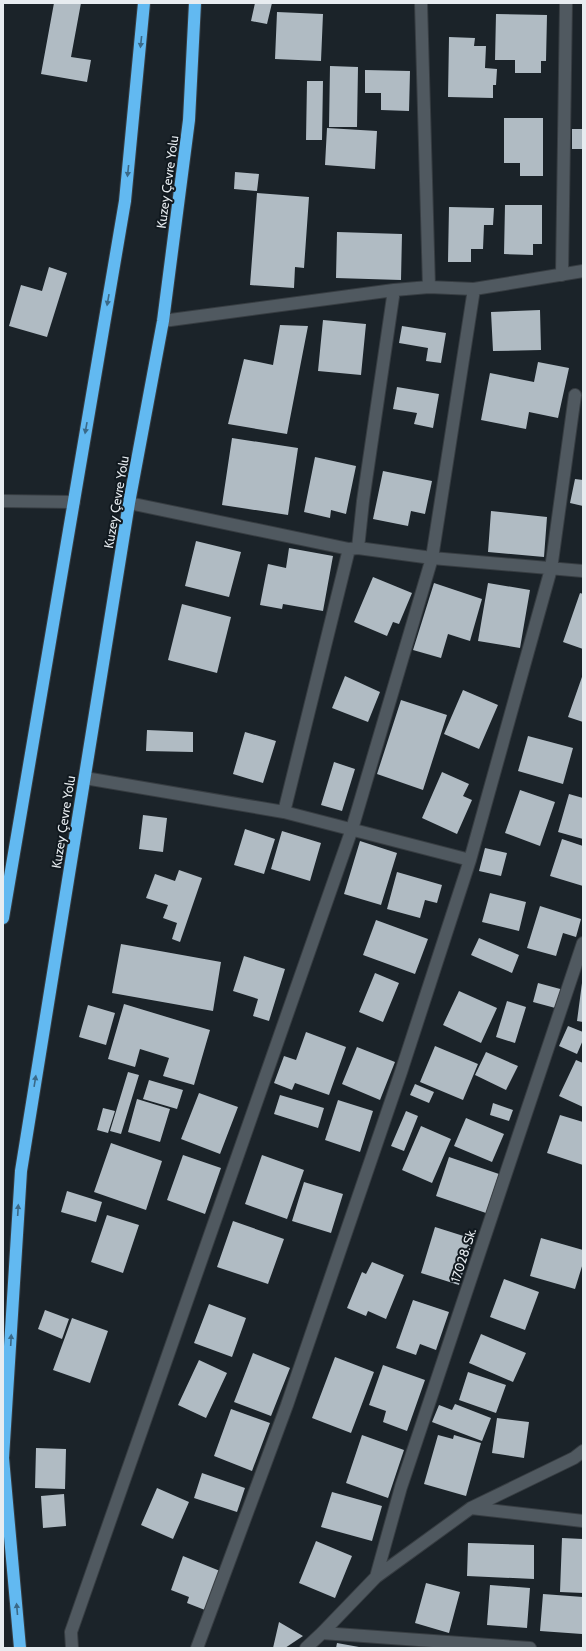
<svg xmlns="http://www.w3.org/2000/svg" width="586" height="1651" font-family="Cabin,sans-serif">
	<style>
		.building { fill: #b0bbc3 }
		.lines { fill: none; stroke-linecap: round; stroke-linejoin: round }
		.minor-casing { stroke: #373d42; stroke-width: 14 }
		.highway-casing { stroke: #373d42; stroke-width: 14 }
		.minor { stroke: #505960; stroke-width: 12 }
		.highway { stroke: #62b9f1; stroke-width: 12 }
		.oneway { fill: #3a6988 }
		.labels { text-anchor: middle; stroke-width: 4; stroke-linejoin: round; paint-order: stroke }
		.street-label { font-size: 13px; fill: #e7ecf0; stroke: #11191f }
	</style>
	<rect width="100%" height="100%" fill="#1b2329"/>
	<!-- building -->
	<path class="building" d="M 54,3 L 81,3 L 71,57 L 91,60 L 87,82 L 41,74 Z
		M 255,3 L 272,3 L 267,24 L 251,21 Z
		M 277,12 L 323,14 L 321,61 L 275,59 Z
		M 496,14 L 547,15 L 546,61 L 541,61 L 541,73 L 515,73 L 515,60 L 495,60 Z
		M 449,37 L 475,38 L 474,46 L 486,46 L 485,68 L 497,69 L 496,85 L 493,85 L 493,98 L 448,97 Z
		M 330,66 L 358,67 L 357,127 L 329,127 Z
		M 365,70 L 410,71 L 409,111 L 381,110 L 381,93 L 365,93 Z
		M 307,81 L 323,81 L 322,140 L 306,140 Z
		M 504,118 L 543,118 L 543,176 L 520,176 L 520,163 L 504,163 Z
		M 327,128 L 377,131 L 375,169 L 325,165 Z
		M 572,129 L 583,129 L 583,149 L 572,149 Z
		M 235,172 L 259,174 L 257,191 L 234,189 Z
		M 257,193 L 309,197 L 304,268 L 295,267 L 294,288 L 250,285 Z
		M 505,205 L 542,205 L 542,244 L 533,244 L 533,255 L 504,254 Z
		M 449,207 L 494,208 L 493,225 L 484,225 L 483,249 L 471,249 L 471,262 L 448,262 Z
		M 337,232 L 402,234 L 401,280 L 336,278 Z
		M 49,267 L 67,273 L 47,337 L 9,326 L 21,285 L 42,291 Z
		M 540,310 L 541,350 L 493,351 L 491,312 Z
		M 323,320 L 366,324 L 361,375 L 318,371 Z
		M 280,325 L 308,326 L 287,434 L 228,424 L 244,359 L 273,365 Z
		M 402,326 L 446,333 L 441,363 L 426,361 L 428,348 L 399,343 Z
		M 538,362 L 569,368 L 558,418 L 529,412 L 526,429 L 481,420 L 490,373 L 534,382 Z
		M 397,387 L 439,394 L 433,428 L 414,424 L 417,413 L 393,409 Z
		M 232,438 L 298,448 L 288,515 L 222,505 Z
		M 315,457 L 356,466 L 346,514 L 331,510 L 330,518 L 304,512 Z
		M 383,471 L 432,481 L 425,514 L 411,511 L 408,526 L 373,519 Z
		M 575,479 L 583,480 L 583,506 L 570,503 Z
		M 491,511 L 547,517 L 544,557 L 488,552 Z
		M 196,541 L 241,552 L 229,597 L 185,586 Z
		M 289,548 L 333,556 L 323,611 L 283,604 L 282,609 L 260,605 L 268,564 L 286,568 Z
		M 373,577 L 412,593 L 399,624 L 393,622 L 387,636 L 354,622 Z
		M 434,583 L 482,599 L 470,641 L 448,634 L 441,658 L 413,650 Z
		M 488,583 L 530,590 L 520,648 L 478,641 Z
		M 580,593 L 583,594 L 583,649 L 563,642 Z
		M 182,604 L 231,617 L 217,673 L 168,660 Z
		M 583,674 L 583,722 L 568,717 Z
		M 345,676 L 380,692 L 368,722 L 332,708 Z
		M 463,690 L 498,705 L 479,749 L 444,734 Z
		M 401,700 L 447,715 L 423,790 L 377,774 Z
		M 147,730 L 193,732 L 193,752 L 146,751 Z
		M 245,732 L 276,741 L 263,783 L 233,774 Z
		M 528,736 L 573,748 L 563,784 L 518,771 Z
		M 334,762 L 355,769 L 342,811 L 321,805 Z
		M 442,772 L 469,784 L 463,796 L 472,800 L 457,834 L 422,818 Z
		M 520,790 L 555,802 L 540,846 L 505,833 Z
		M 569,794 L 583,798 L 583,839 L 558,832 Z
		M 143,815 L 167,818 L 163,852 L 139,849 Z
		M 245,829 L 275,839 L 264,874 L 234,865 Z
		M 282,831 L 321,843 L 310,881 L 271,869 Z
		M 562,839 L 583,846 L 583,886 L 550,876 Z
		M 360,841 L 397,853 L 381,905 L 344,894 Z
		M 485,848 L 507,853 L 501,876 L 479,871 Z
		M 179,870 L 202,878 L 180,942 L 172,939 L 177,923 L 163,918 L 168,905 L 146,898 L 155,874 L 175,881 Z
		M 397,872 L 442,885 L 437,903 L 425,900 L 420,918 L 387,909 Z
		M 490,893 L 526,902 L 519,931 L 482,922 Z
		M 540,906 L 581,919 L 576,937 L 563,933 L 556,956 L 527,948 Z
		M 376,920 L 428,939 L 415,974 L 363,955 Z
		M 479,938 L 519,955 L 512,973 L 471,955 Z
		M 121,944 L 221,962 L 213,1011 L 112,993 Z
		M 244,956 L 285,969 L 269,1021 L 253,1016 L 258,999 L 233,991 Z
		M 375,973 L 399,983 L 383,1022 L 359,1012 Z
		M 538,983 L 564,990 L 559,1009 L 533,1002 Z
		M 582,983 L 583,983 L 583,1022 L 577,1021 Z
		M 459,991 L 497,1008 L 481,1043 L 443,1025 Z
		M 507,1001 L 526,1007 L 515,1043 L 496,1037 Z
		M 124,1004 L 210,1030 L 194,1085 L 163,1076 L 169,1058 L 140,1049 L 135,1067 L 108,1059 Z
		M 88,1005 L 115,1013 L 106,1045 L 79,1037 Z
		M 568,1026 L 583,1032 L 583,1040 L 577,1054 L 559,1046 Z
		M 306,1032 L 346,1047 L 329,1095 L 295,1083 L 292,1090 L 274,1083 L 284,1056 L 296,1060 Z
		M 435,1046 L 478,1064 L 463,1100 L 420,1082 Z
		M 357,1047 L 395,1062 L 380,1100 L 342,1084 Z
		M 486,1052 L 518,1066 L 506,1090 L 475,1075 Z
		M 576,1060 L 583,1063 L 583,1107 L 559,1096 Z
		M 128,1072 L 139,1075 L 121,1134 L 110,1131 Z
		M 149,1080 L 183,1090 L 177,1109 L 143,1099 Z
		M 415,1084 L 434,1092 L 429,1103 L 410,1095 Z
		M 199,1093 L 238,1107 L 220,1154 L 181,1139 Z
		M 280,1095 L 324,1108 L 318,1128 L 274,1114 Z
		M 137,1099 L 170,1109 L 160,1142 L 128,1132 Z
		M 338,1100 L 373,1111 L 360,1152 L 325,1140 Z
		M 493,1103 L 513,1110 L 509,1121 L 490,1115 Z
		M 103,1108 L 115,1111 L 108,1133 L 97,1130 Z
		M 406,1111 L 418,1116 L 404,1151 L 391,1146 Z
		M 560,1115 L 583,1122 L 583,1165 L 547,1153 Z
		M 466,1118 L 504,1134 L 492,1162 L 454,1146 Z
		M 421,1126 L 451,1139 L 432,1183 L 402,1170 Z
		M 111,1143 L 162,1161 L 146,1210 L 94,1192 Z
		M 183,1155 L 221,1168 L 205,1214 L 167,1200 Z
		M 262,1155 L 304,1170 L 287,1219 L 245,1204 Z
		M 449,1157 L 499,1174 L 486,1213 L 436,1196 Z
		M 304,1182 L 343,1194 L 331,1233 L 292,1221 Z
		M 67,1191 L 102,1202 L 96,1222 L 61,1212 Z
		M 107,1215 L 139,1225 L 123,1273 L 91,1262 Z
		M 233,1221 L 284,1239 L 268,1284 L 217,1267 Z
		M 435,1227 L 473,1239 L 459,1285 L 421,1273 Z
		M 541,1238 L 583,1250 L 583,1263 L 575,1289 L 530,1276 Z
		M 372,1262 L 404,1275 L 386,1319 L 368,1311 L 366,1316 L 347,1308 L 362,1272 L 366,1274 Z
		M 504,1279 L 539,1292 L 525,1330 L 490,1317 Z
		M 413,1300 L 449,1312 L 436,1350 L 420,1344 L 416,1355 L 396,1348 Z
		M 209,1304 L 246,1318 L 232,1357 L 194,1343 Z
		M 45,1310 L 69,1319 L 62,1339 L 38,1329 Z
		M 72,1318 L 108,1331 L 90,1383 L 53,1370 Z
		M 481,1334 L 526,1353 L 513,1382 L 469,1363 Z
		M 253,1353 L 290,1368 L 271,1416 L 234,1402 Z
		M 335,1357 L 374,1372 L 351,1433 L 312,1418 Z
		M 199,1360 L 227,1373 L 206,1418 L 178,1405 Z
		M 383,1365 L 425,1380 L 407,1431 L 383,1422 L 386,1411 L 369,1405 Z
		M 468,1372 L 506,1385 L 496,1413 L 459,1400 Z
		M 455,1404 L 491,1418 L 482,1441 L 432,1422 L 439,1405 L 452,1410 Z
		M 231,1409 L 270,1423 L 252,1471 L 214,1456 Z
		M 497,1418 L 529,1422 L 524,1458 L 492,1453 Z
		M 362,1435 L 404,1450 L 388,1498 L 346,1483 Z
		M 438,1435 L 453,1439 L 454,1435 L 481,1443 L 466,1496 L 424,1484 Z
		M 36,1448 L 66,1449 L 65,1489 L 35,1488 Z
		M 202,1473 L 245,1488 L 237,1512 L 194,1498 Z
		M 157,1488 L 189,1502 L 173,1539 L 141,1525 Z
		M 332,1492 L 382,1506 L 372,1541 L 321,1527 Z
		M 64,1494 L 66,1526 L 43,1528 L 41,1496 Z
		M 562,1538 L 583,1539 L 583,1593 L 560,1592 Z
		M 316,1541 L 352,1556 L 335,1598 L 299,1583 Z
		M 468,1543 L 534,1545 L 534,1579 L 467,1576 Z
		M 183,1556 L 220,1571 L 205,1610 L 187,1603 L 189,1597 L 171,1590 Z
		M 426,1583 L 460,1592 L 449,1633 L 415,1623 Z
		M 490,1585 L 530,1588 L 527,1628 L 487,1625 Z
		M 543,1594 L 583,1597 L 582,1634 L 540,1631 Z
		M 279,1622 L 303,1636 L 285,1648 L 273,1648 Z
		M 337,1643 L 359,1647 L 359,1648 L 336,1648 Z"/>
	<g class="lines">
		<!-- minor casing -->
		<g class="minor-casing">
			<path id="minor" d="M 421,3 L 429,287
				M 562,275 L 566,3
				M 163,321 L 394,290 L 429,287 L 474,289 L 583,271
				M 3,501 L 74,502
				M 129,503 L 349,549 L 358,548 L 432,558 L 583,571
				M 358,548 L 363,501 L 394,290
				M 85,778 L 284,812 L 470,860
				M 284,812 L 349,549
				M 471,1508 L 583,1521
				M 376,1577 L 401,1487 L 583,943
				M 322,1633 L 530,1648
				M 72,1648 L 71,1632 L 352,829 L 432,558 L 474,289
				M 197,1648 L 287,1405 L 401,1072 L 470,860 L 551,569 L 575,395
				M 306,1648 L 322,1633 L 376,1577 L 471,1508 L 574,1458 L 583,1451"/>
		</g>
		<!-- highway casing -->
		<g class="highway-casing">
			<path id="highway" d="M 3,918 L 125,201 L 144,3
				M 20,1648 L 3,1458 L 21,1171 L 129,503 L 163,321 L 189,120 L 195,3"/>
		</g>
		<!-- minor -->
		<use href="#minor" class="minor"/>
		<!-- highway -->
		<use href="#highway" class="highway"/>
	</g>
	<!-- one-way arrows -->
	<defs><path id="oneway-solid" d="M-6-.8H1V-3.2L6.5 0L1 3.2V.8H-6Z"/></defs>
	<g class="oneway">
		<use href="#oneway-solid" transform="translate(141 42) rotate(96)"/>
		<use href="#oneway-solid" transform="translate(128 171) rotate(96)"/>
		<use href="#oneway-solid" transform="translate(108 300) rotate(100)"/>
		<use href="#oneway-solid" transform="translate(86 428) rotate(100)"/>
		<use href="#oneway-solid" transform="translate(35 1081) rotate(-81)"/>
		<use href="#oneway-solid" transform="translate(18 1210) rotate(-87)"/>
		<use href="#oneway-solid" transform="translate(11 1340) rotate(-87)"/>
		<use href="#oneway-solid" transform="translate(17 1609) rotate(-95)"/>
	</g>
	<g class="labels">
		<!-- street labels -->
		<g class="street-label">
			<text transform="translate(167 182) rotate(-82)" y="5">Kuzey Çevre Yolu</text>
			<text transform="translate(116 502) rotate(-80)" y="5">Kuzey Çevre Yolu</text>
			<text transform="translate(63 822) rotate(-81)" y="5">Kuzey Çevre Yolu</text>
			<text transform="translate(463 1255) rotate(-72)" y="5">17028. Sk.</text>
		</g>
	</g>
	<!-- border -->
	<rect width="586" height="1651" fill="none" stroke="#e7ecf0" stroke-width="8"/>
</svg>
